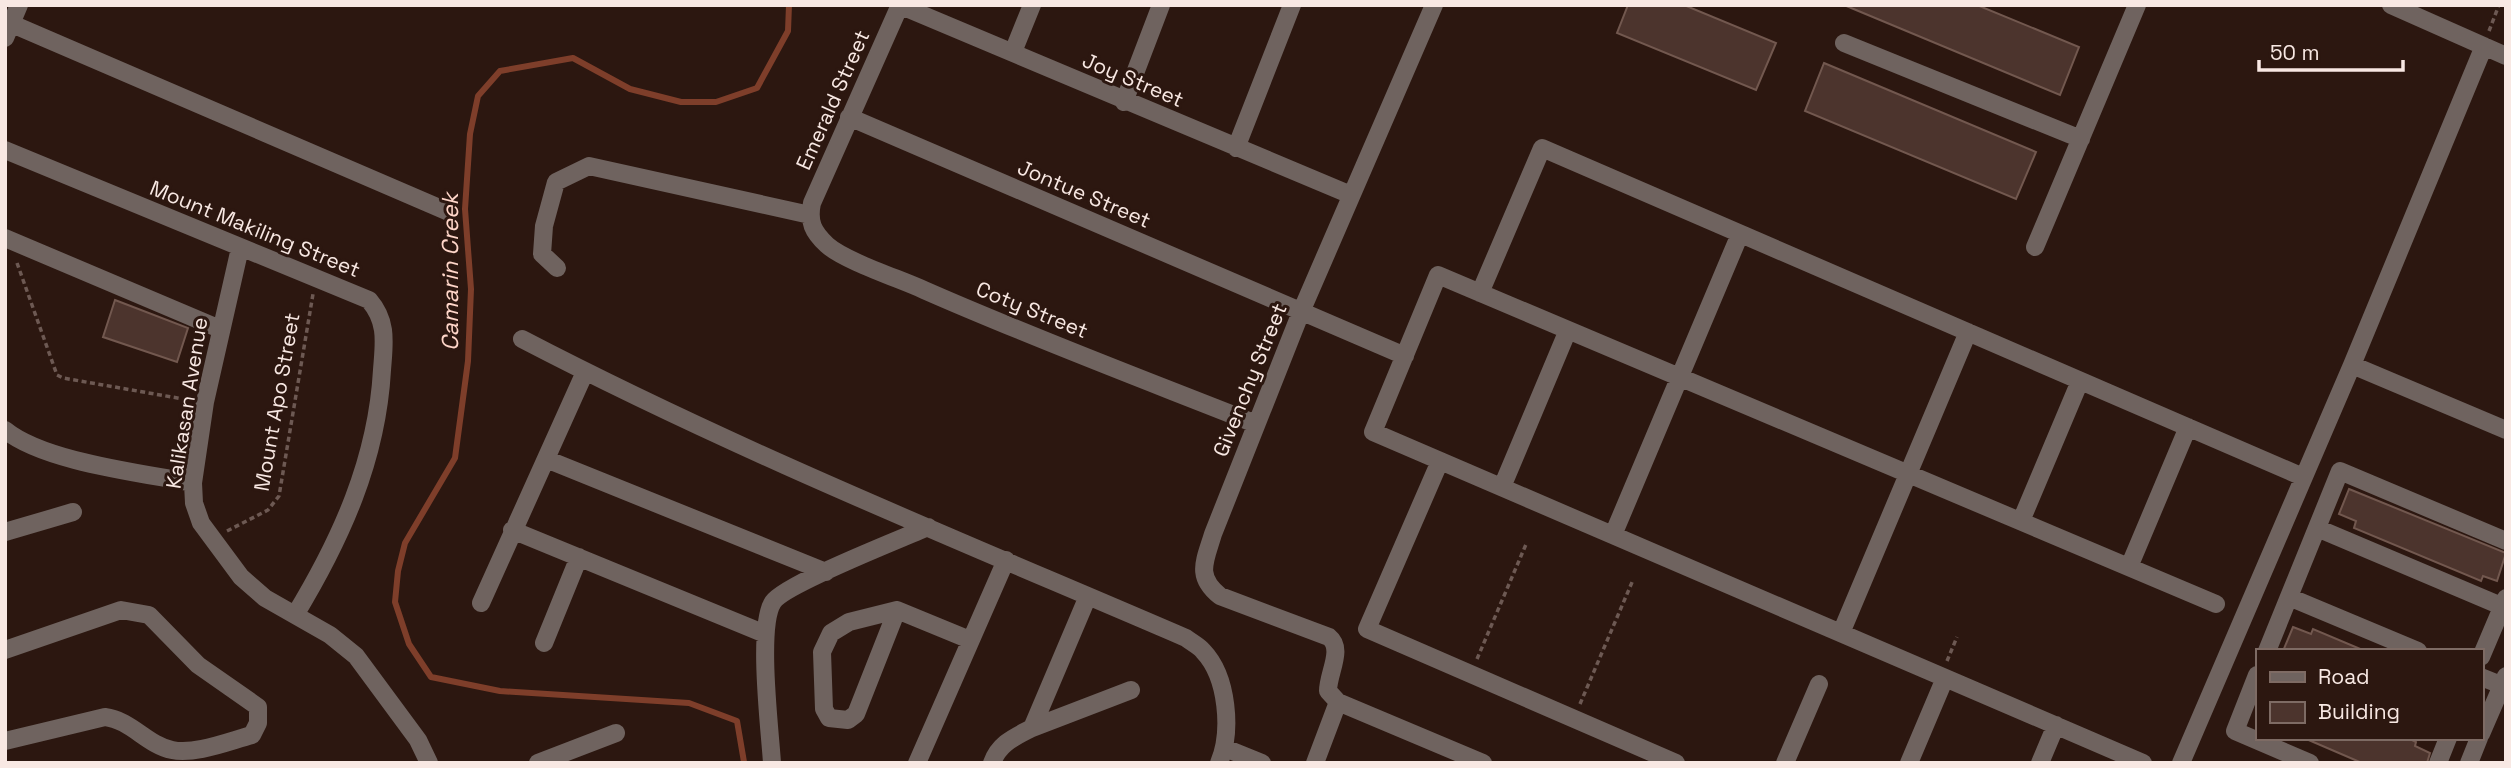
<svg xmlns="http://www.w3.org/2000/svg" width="2511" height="768" font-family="'Space Grotesk',sans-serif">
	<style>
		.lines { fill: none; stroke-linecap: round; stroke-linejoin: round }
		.stream { stroke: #7e3e2a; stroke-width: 6 }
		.building { fill: #4c342d; stroke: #72584f; stroke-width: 2 }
		.path { stroke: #6d5953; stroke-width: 3.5; stroke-dasharray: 5 3.5; stroke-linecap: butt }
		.minor { stroke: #6f635f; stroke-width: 18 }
		.labels { text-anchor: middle; stroke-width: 6; stroke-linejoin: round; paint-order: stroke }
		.street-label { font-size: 21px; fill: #f8e8e3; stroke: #2c1710 }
		.water-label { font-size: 23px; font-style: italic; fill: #ffd6c9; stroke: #2c1710 }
	</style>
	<rect width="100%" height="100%" fill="#2c1710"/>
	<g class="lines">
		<!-- stream -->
		<path class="stream" d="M 744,762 L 737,721 L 689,703 L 500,691 L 431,677 L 409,644 L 395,602 L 398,571 L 405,543 L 455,458 L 468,361 L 471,289 L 465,209 L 470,134 L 478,96 L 500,71 L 573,58 L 630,89 L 681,102 L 716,102 L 757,88 L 788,31 L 789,5"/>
	</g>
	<!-- building -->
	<path class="building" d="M 1628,5 L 1684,5 L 1776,43 L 1756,90 L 1617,33 Z
		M 1844,5 L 1977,5 L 2079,47 L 2060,95 Z
		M 1824,63 L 2036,152 L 2016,199 L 1805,111 Z
		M 115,300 L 188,328 L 177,362 L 103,337 Z
		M 2349,489 L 2506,553 L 2497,581 L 2483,576 L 2481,581 L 2354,528 L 2356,521 L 2339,514 Z
		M 2293,627 L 2311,634 L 2313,629 L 2365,651 L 2283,651 Z
		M 2304,738 L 2408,738 L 2416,742 L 2415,746 L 2430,753 L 2427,763 L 2362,763 Z"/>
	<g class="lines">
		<!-- path -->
		<path class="path" d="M 2489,31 L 2499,5
			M 17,263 L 57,375 L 63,378 L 189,400
			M 227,531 L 268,510 L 279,496 L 313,294
			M 1477,659 L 1527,542
			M 1947,661 L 1957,637
			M 1580,704 L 1633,580"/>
		<!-- minor -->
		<path class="minor" d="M 899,5 L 1351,195
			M 900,5 L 812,203 C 808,222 813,232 827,245 C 845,261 900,279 924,290 C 1033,338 1145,380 1256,424
			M 1434,5 L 1301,312 L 1213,534 C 1205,561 1195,576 1220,596 L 1329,637 C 1344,649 1328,673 1328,691 L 1338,702 L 1483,763
			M 2391,5 L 2506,56
			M 12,24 L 451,213
			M 5,38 L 19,5
			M 1844,43 L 2081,139
			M 1013,52 L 1032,5
			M 1124,102 L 1161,5
			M 849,117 L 1405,356
			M 1236,148 L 1292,5
			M 5,150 L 369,300 C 388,322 384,343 382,370 C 377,460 341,539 295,615
			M 5,238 L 220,329
			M 2035,247 L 2137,5
			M 240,248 L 205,402 L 193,483 L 194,503 L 201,523 L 241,577 L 265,598 L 330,635 L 356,656 L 418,740 L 429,763
			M 557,268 L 542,254 L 544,226 L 556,182 L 589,166 L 810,215
			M 1480,293 L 1542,148 L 2303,477
			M 522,339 C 737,451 963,542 1186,638 C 1191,642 1199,646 1203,651 C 1228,677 1232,732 1219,763
			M 2352,365 L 2506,430
			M 5,430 C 44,462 142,473 193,483
			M 546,459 L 826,572
			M 1440,461 L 1367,629 L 1676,763
			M 1502,487 L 1568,330
			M 2021,521 L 2080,381
			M 2317,528 L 2506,608
			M 512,530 L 765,634
			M 5,532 L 73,512
			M 1613,535 L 1740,234
			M 2129,567 L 2188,427
			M 1088,596 L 1032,728 L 1131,690
			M 2289,597 L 2418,651
			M 481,603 L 585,372
			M 897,610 L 856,714 L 848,720 L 829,718 L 824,709 L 822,652 L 831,633 L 849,622 L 897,610 L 970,640
			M 1841,633 L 1968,332
			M 544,643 L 579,557
			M 5,650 L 121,610 L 149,615 L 198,665 L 258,707 L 258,723 L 252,735 C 229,741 195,755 172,750 C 147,745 131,720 105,717 L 5,741
			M 2267,651 L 2340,471 L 2506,541
			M 2481,657 L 2506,598
			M 2257,675 L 2235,731 L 2310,763
			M 2481,677 L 2506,687
			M 2481,734 L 2506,676
			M 1225,748 L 1262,763
			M 538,763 L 616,733
			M 772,763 C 770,730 757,626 773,602 C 785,584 901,539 928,527
			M 917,763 L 1006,560
			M 992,763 C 999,743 1015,737 1032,728
			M 1315,763 L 1338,702
			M 1785,763 L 1819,684
			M 1909,763 L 1945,678
			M 2040,763 L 2056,725
			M 2143,763 L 1373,432 L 1438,275 L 2216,604
			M 2181,763 L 2352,365 L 2484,46
			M 2438,763 L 2448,738
			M 2469,763 L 2479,738"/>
	</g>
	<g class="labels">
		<!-- street labels -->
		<g class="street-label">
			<text transform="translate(1133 80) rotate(23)" y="7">Joy Street</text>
			<text transform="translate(833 100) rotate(-66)" y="7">Emerald Street</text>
			<text transform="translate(1084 194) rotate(23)" y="7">Jontue Street</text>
			<text transform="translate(255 229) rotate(22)" y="7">Mount Makiling Street</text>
			<text transform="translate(1032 310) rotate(22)" y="7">Coty Street</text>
			<text transform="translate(1250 380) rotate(-68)" y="7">Givenchy Street</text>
			<text transform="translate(277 402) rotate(-80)" y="7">Mount Apo Street</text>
			<text transform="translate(187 403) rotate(-81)" y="7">Kalikasan Avenue</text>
		</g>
		<!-- water labels -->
		<g class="water-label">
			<text transform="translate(450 272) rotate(-90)" y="8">Camarin Creek</text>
		</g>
	</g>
	<!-- border -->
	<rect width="2511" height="768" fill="none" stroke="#f8e8e3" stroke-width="14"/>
	<!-- legend -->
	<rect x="2256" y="649" width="228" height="91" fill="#2c1710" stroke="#7e6b64" stroke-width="2"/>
	<rect x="2270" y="672" width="35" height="10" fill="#6f635f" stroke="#7e6b64" stroke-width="2"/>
	<text x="2318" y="684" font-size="21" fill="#f8e8e3">Road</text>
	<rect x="2270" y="702" width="35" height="21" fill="#4c342d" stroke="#7e6b64" stroke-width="2"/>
	<text x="2318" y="719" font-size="21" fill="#f8e8e3">Building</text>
	<!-- scale -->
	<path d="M2259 60v10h144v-10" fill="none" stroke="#f8e8e3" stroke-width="3.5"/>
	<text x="2270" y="60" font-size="21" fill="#f8e8e3" stroke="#2c1710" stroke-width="5" paint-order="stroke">50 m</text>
</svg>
